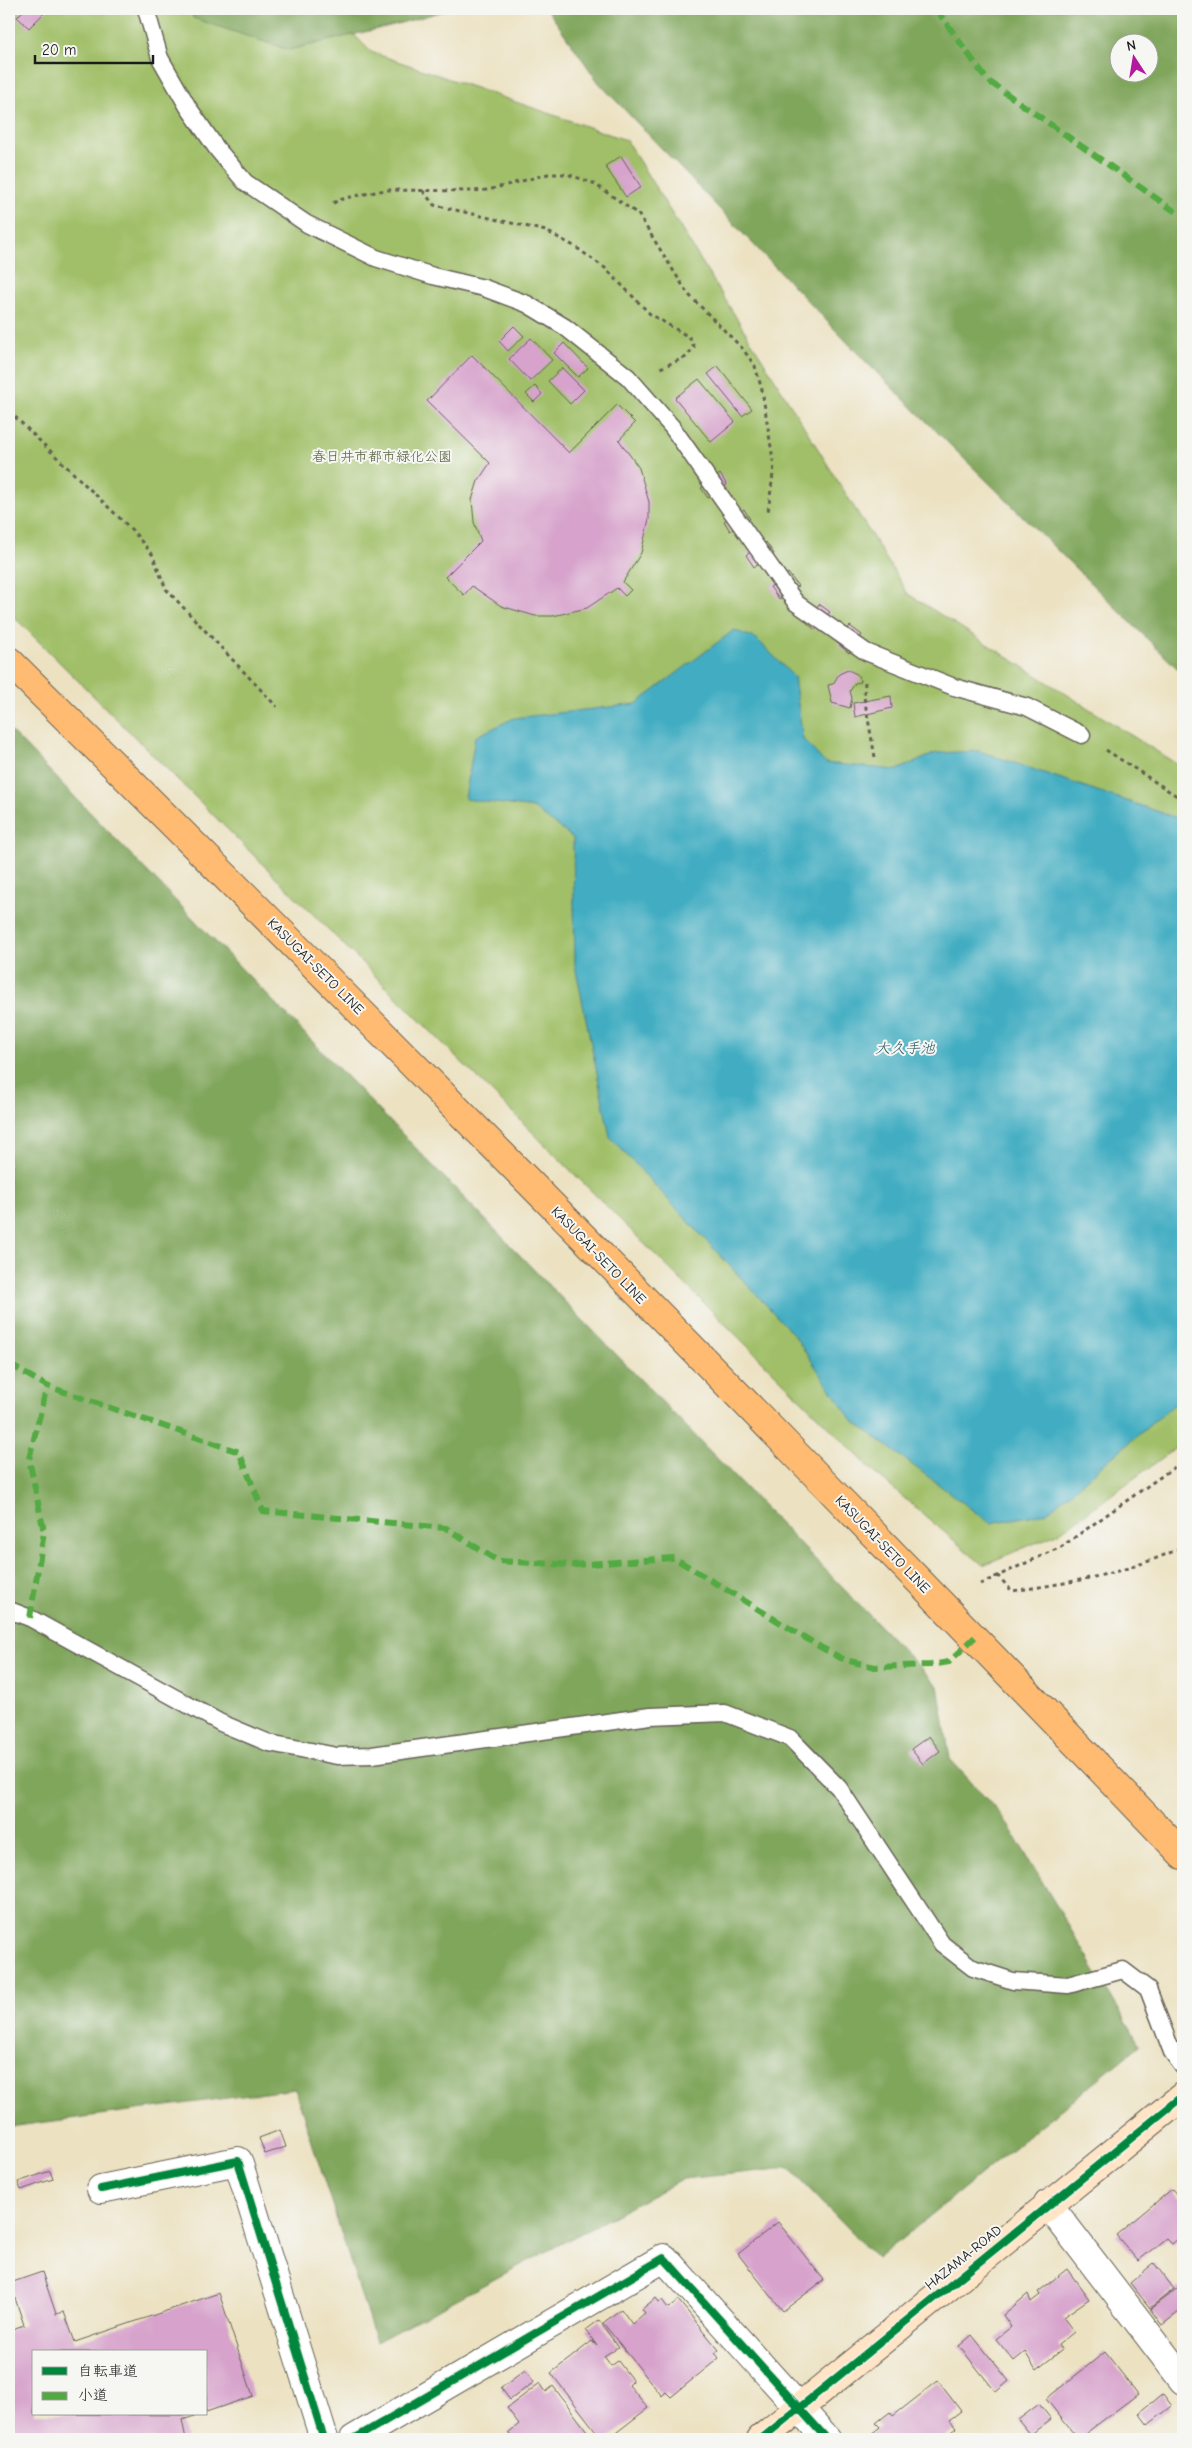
<svg xmlns="http://www.w3.org/2000/svg" width="1192" height="2448" font-family="'Comic Neue','Klee One',sans-serif">
	<style>
		.green { fill: #a0bf67; stroke: #5e6e42 }
		.forest { fill: #80a65c; stroke: #4e613c; fill-rule: evenodd }
		.water { fill: #43adc2; stroke: #30646f }
		.building { fill: #d7a3cc }
		.lines { fill: none; stroke-linecap: round; stroke-linejoin: round }
		.lane-casing { stroke: #656156; stroke-width: 19 }
		.street-casing { stroke: #656156; stroke-width: 30 }
		.secondary-casing { stroke: #656156; stroke-width: 30 }
		.primary-casing { stroke: #656156; stroke-width: 30 }
		.path { stroke: #656156; stroke-width: 3; stroke-dasharray: 4 4; stroke-linecap: butt }
		.lane { stroke: #fff; stroke-width: 16 }
		.street { stroke: #fff; stroke-width: 28 }
		.secondary { stroke: #ffe4c6; stroke-width: 28 }
		.primary { stroke: #ffbb71; stroke-width: 28 }
		.quiet { stroke: #52a943; stroke-width: 6; stroke-dasharray: 12 6; stroke-linecap: butt }
		.cycleway-casing { stroke: #f6f6f2; stroke-width: 11 }
		.cycleway { stroke: #00873e; stroke-width: 8 }
		.labels { text-anchor: middle; stroke-width: 4; stroke-linejoin: round; paint-order: stroke }
		.park-label { font-size: 14px; fill: #515d3a; stroke: #f6f6f2 }
		.street-label { font-size: 14px; fill: #1c1c1c; stroke: #f6f6f2 }
		.water-label { font-size: 15px; font-style: italic; fill: #2e5d67; stroke: #f6f6f2 }
	</style>
	<rect width="100%" height="100%" fill="#f6f6f2"/>
	<filter id="ink" filterUnits="userSpaceOnUse"><feTurbulence type="fractalNoise" baseFrequency=".02" numOctaves="2"/><feDisplacementMap in="SourceGraphic" scale="10" xChannelSelector="R" yChannelSelector="G"/><feConvolveMatrix kernelMatrix="1 2 1 2 8 2 1 2 1" color-interpolation-filters="sRGB"/></filter>
	<filter id="wash" filterUnits="userSpaceOnUse"><feTurbulence type="fractalNoise" baseFrequency=".0096" numOctaves="4" result="noise"/><feDisplacementMap in="SourceGraphic" scale="20" xChannelSelector="R" yChannelSelector="G"/><feGaussianBlur stdDeviation="1.12" result="paint"/><feColorMatrix in="noise" values="0 0 0 0 0 0 0 0 0 0 0 0 0 0 0 0 0 1.4 0 .05"/><feComposite in="paint" operator="in"/></filter>
	<g filter="url(#wash)">
		<rect width="100%" height="100%" fill="#ece2c2"/>
		<!-- green -->
		<path class="green" d="M 9,9 L 329,9 L 371,52 L 626,140 L 908,594 L 1183,768 L 1183,1443 L 1057,1534 L 983,1565 L 877,1475 L 9,612 Z"/>
		<!-- forest -->
		<path class="forest" d="M 191,9 L 451,9 L 390,26 L 289,50 L 193,18 Z
			M 547,9 L 1183,9 L 1183,674 L 867,363 L 599,83 ZM 1120,42 L 1150,42 L 1150,72 L 1120,72 Z
			M 9,729 L 938,1686 L 950,1759 L 1004,1818 L 1140,2045 L 877,2259 L 789,2168 L 683,2179 L 376,2342 L 295,2089 L 9,2127 Z"/>
		<!-- water -->
		<path class="water" d="M 734,630 L 757,639 L 794,677 L 803,739 L 825,763 L 897,770 L 936,753 L 979,751 L 1183,820 L 1183,1397 L 1046,1513 L 990,1523 L 851,1419 L 794,1335 L 610,1137 L 575,965 L 573,838 L 533,808 L 465,799 L 475,737 L 514,718 L 636,704 Z"/>
		<g id="blocks">
			<!-- building -->
			<path class="building" d="M 25,9 L 48,9 L 29,28 L 17,17 Z
				M 621,156 L 641,187 L 626,197 L 605,166 Z
				M 514,326 L 524,336 L 508,351 L 499,341 Z
				M 531,338 L 552,360 L 530,381 L 509,359 Z
				M 564,343 L 588,368 L 578,377 L 554,353 Z
				M 472,355 L 569,453 L 617,405 L 635,423 L 619,440 L 639,468 L 649,502 L 649,519 L 641,553 L 623,582 L 631,590 L 625,596 L 617,588 L 587,608 L 553,616 L 535,616 L 501,606 L 472,586 L 464,595 L 445,577 L 481,541 L 474,522 L 472,500 L 478,481 L 490,463 L 427,401 Z
				M 718,366 L 752,409 L 742,416 L 708,374 Z
				M 562,368 L 584,390 L 570,404 L 548,381 Z
				M 699,379 L 735,422 L 711,442 L 675,398 Z
				M 535,386 L 542,394 L 534,402 L 526,394 Z
				M 720,474 L 727,485 L 708,498 L 701,488 Z
				M 744,509 L 750,519 L 730,531 L 724,521 Z
				M 766,542 L 774,554 L 754,567 L 746,555 Z
				M 788,573 L 798,586 L 779,599 L 770,587 Z
				M 819,604 L 830,612 L 815,630 L 805,621 Z
				M 850,626 L 862,635 L 849,653 L 837,643 Z
				M 848,670 L 857,674 L 861,682 L 855,683 L 850,691 L 852,698 L 850,708 L 832,703 L 828,685 L 833,684 L 839,674 Z
				M 891,696 L 892,708 L 855,717 L 853,703 Z
				M 929,1736 L 940,1751 L 923,1764 L 911,1749 Z
				M 280,2130 L 286,2147 L 265,2154 L 259,2138 Z
				M 50,2171 L 53,2179 L 21,2190 L 18,2182 Z
				M 1172,2189 L 1183,2202 L 1183,2245 L 1178,2239 L 1172,2244 L 1166,2238 L 1138,2261 L 1116,2235 Z
				M 778,2222 L 824,2280 L 783,2311 L 738,2254 Z
				M 1154,2263 L 1174,2289 L 1150,2308 L 1130,2283 Z
				M 1067,2269 L 1089,2299 L 1063,2317 L 1074,2332 L 1058,2345 L 1062,2350 L 1036,2370 L 1025,2352 L 1014,2361 L 996,2339 L 1011,2327 L 1003,2315 L 1028,2294 L 1031,2302 L 1040,2295 L 1038,2292 Z
				M 42,2272 L 56,2314 L 64,2312 L 75,2342 L 219,2293 L 253,2396 L 206,2412 L 206,2352 L 34,2352 L 34,2414 L 198,2415 L 182,2420 L 186,2439 L 9,2439 L 9,2330 L 24,2325 L 10,2283 Z
				M 1179,2287 L 1183,2293 L 1183,2309 L 1162,2325 L 1150,2309 Z
				M 656,2298 L 659,2302 L 662,2300 L 668,2308 L 678,2300 L 719,2350 L 715,2353 L 719,2358 L 671,2397 L 666,2392 L 662,2396 L 603,2323 L 621,2309 L 632,2324 L 645,2313 L 642,2309 Z
				M 599,2320 L 618,2347 L 604,2356 L 611,2366 L 618,2361 L 633,2381 L 629,2385 L 648,2408 L 608,2439 L 602,2439 L 551,2373 L 592,2341 L 597,2346 L 586,2330 Z
				M 972,2335 L 1009,2381 L 996,2392 L 959,2346 Z
				M 1105,2352 L 1138,2394 L 1078,2439 L 1046,2399 Z
				M 525,2370 L 534,2382 L 510,2400 L 501,2388 Z
				M 938,2381 L 961,2411 L 949,2420 L 956,2428 L 942,2439 L 865,2439 L 880,2427 L 876,2423 L 890,2412 L 893,2416 Z
				M 540,2383 L 546,2392 L 553,2386 L 593,2439 L 514,2439 L 508,2433 L 519,2424 L 507,2408 Z
				M 1163,2394 L 1172,2406 L 1148,2425 L 1139,2413 Z
				M 1039,2404 L 1051,2419 L 1030,2435 L 1018,2420 Z"/>
		</g>
	</g>
	<g filter="url(#ink)">
		<use href="#blocks" fill-opacity="0" stroke="#656156" stroke-width="1"/>
		<g class="lines">
			<!-- lane casing -->
			<g class="lane-casing">
				<path id="lane" d="M 146,9 L 160,58 L 188,107 L 217,149 L 245,182 L 307,224 L 376,258 L 433,276 L 484,288 L 527,304 L 565,327 L 628,377 L 672,427 L 796,603 L 866,652 L 954,687 L 1027,707 L 1082,735
					M 9,1610 L 30,1618 L 221,1723 L 269,1743 L 337,1756 L 372,1755 L 650,1716 L 725,1713 L 790,1738 L 839,1788 L 942,1944 L 973,1968 L 1013,1981 L 1068,1985 L 1123,1970 L 1148,1989 L 1172,2052 L 1183,2067"/>
			</g>
			<!-- street casing -->
			<g class="street-casing">
				<path id="street" d="M 101,2189 L 238,2161 L 324,2439
					M 1048,2204 L 1183,2380
					M 354,2439 L 664,2258 L 827,2439"/>
			</g>
			<!-- secondary casing -->
			<g class="secondary-casing">
				<path id="secondary" d="M 761,2439 L 1183,2096"/>
			</g>
			<!-- primary casing -->
			<g class="primary-casing">
				<path id="primary" d="M 9,661 C 406,1054 797,1452 1183,1855"/>
			</g>
			<!-- path -->
			<path class="path" d="M 423,191 L 434,205 L 546,231 L 574,246 L 605,268 L 650,314 L 689,337 L 694,347 L 686,357 L 658,369
				M 333,203 L 345,198 L 385,190 L 472,191 L 488,190 L 548,174 L 567,174 L 593,183 L 638,214 L 688,294 L 742,348 L 755,366 L 762,390 L 774,466 L 768,512
				M 9,411 L 132,530 L 152,554 L 166,589 L 277,707
				M 865,682 L 864,697 L 875,757
				M 1106,750 L 1183,800
				M 997,1575 L 1012,1591 C 1076,1582 1124,1574 1183,1547
				M 980,1584 L 1061,1547 L 1183,1461"/>
			<!-- lane -->
			<use href="#lane" class="lane"/>
			<!-- street -->
			<use href="#street" class="street"/>
			<!-- secondary -->
			<use href="#secondary" class="secondary"/>
			<!-- primary -->
			<use href="#primary" class="primary"/>
			<!-- quiet -->
			<path class="quiet" d="M 936,9 L 987,80 L 1183,217
				M 9,1364 L 47,1386 L 239,1452 L 263,1511 L 446,1528 L 498,1561 L 574,1565 L 674,1558 L 822,1648 L 845,1660 L 875,1667 L 931,1665 L 949,1662 L 975,1637
				M 30,1618 L 44,1532 L 29,1459 L 47,1386"/>
			<!-- cycleway casing -->
			<g class="cycleway-casing">
				<path id="cycleway" d="M 101,2189 L 238,2161 L 324,2439
					M 354,2439 L 664,2258 L 827,2439
					M 761,2439 L 1183,2096"/>
			</g>
			<!-- cycleway -->
			<use href="#cycleway" class="cycleway"/>
		</g>
	</g>
	<g class="labels">
		<!-- park labels -->
		<g class="park-label">
			<text x="382" y="461">春日井市都市緑化公園</text>
		</g>
		<!-- street labels -->
		<g class="street-label">
			<text transform="translate(316 966) rotate(45)" y="5">KASUGAI-SETO LINE</text>
			<text transform="translate(599 1255) rotate(46)" y="5">KASUGAI-SETO LINE</text>
			<text transform="translate(883 1544) rotate(46)" y="5">KASUGAI-SETO LINE</text>
			<text transform="translate(963 2257) rotate(-39)" y="5">HAZAMA-ROAD</text>
		</g>
		<!-- water labels -->
		<g class="water-label">
			<text x="905" y="1053">大久手池</text>
		</g>
	</g>
	<!-- margin -->
	<rect width="1192" height="2448" fill="none" stroke="#f6f6f2" stroke-width="30"/>
	<!-- legend -->
	<rect x="32" y="2350" width="175" height="65" fill="#f6f6f2" stroke="#9f9f9c"/>
	<rect x="42" y="2367" width="25" height="8" fill="#00873e" stroke="#9f9f9c"/>
	<text x="78" y="2376" font-size="15" fill="#1c1c1c">自転車道</text>
	<rect x="42" y="2392" width="25" height="8" fill="#52a943" stroke="#9f9f9c"/>
	<text x="78" y="2400" font-size="15" fill="#1c1c1c">小道</text>
	<!-- north arrow -->
	<g transform="translate(1134 58) rotate(348)"><circle r="24" fill="#f6f6f2" stroke="#9f9f9c"/>
	<path d="M0-4L9 19L0 12L-9 19Z" fill="#b5179e"/>
	<text y="-8" font-size="14" font-weight="bold" text-anchor="middle" fill="#1c1c1c">N</text>
	</g>
	<!-- scale -->
	<path d="M35 55v8h118v-8" fill="none" stroke="#1c1c1c" stroke-width="2.5"/>
	<text x="42" y="55" font-size="15" fill="#1c1c1c" stroke="#f6f6f2" stroke-width="4" paint-order="stroke">20 m</text>
</svg>
